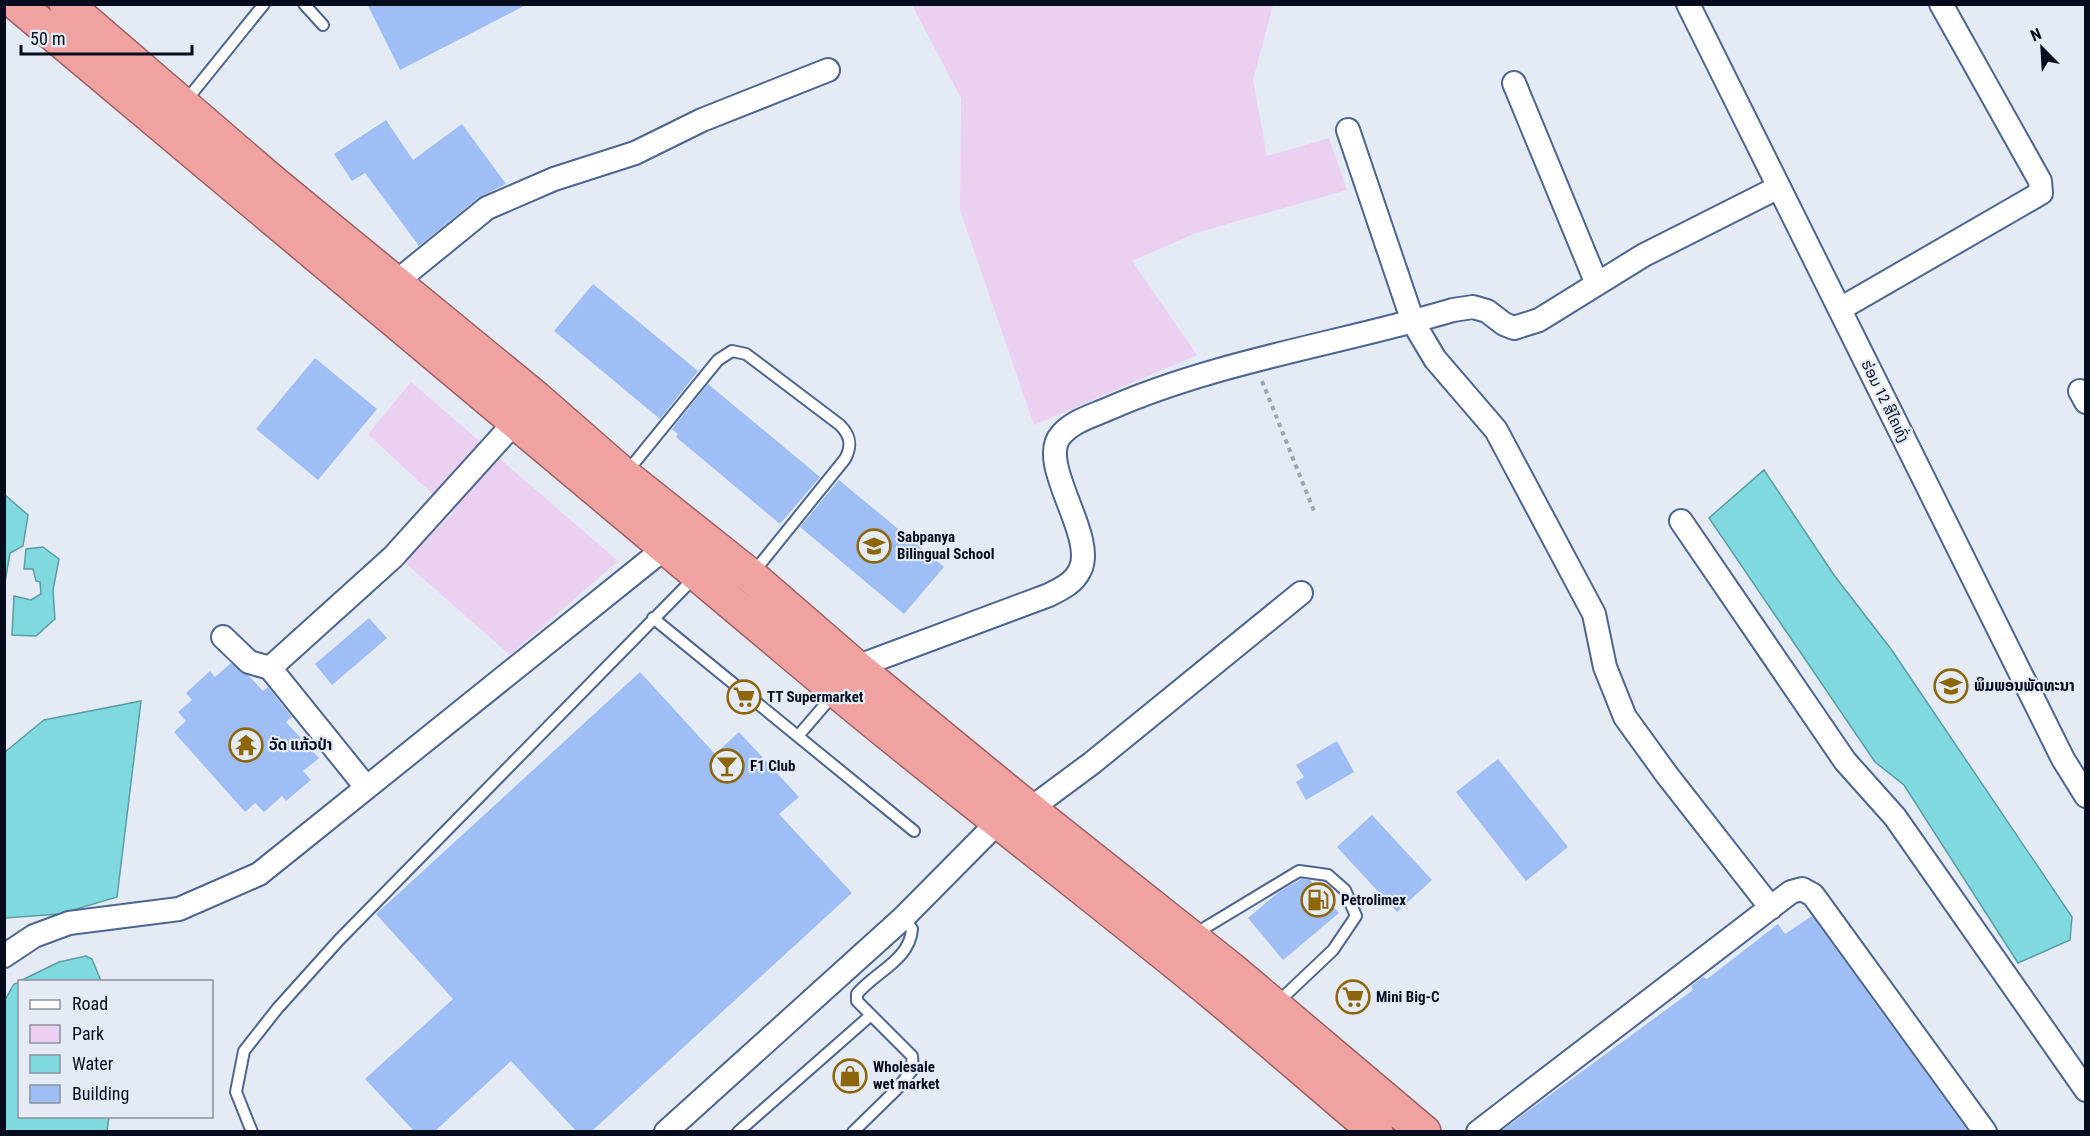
<svg xmlns="http://www.w3.org/2000/svg" width="2090" height="1136" font-family="'Roboto Condensed','Noto Sans Lao',sans-serif">
	<style>
		.green { fill: #ecd0f1 }
		.water { fill: #80d9df; stroke: #5b9ca5; stroke-width: 1.5 }
		.building { fill: #9ebef5 }
		.lines { fill: none; stroke-linecap: round; stroke-linejoin: round }
		.service-casing { stroke: #4c6591; stroke-width: 14 }
		.minor-casing { stroke: #4c6591; stroke-width: 26 }
		.trunk-casing { stroke: #9b5f63; stroke-width: 36 }
		.path { stroke: #9fa6b2; stroke-width: 4; stroke-dasharray: 4.5 4.5; stroke-linecap: butt }
		.service { stroke: #fff; stroke-width: 10 }
		.minor { stroke: #fff; stroke-width: 22 }
		.trunk { stroke: #f0a2a0; stroke-width: 33 }
		.labels { text-anchor: middle; stroke-width: 4.5; stroke-linejoin: round; paint-order: stroke }
		.street-label { font-size: 15px; fill: #040c1d; stroke: #e5ebf5 }
		.poi-label { font-size: 15px; font-weight: bold; fill: #040c1d; stroke: #e5ebf5; text-anchor: start }
	</style>
	<rect width="100%" height="100%" fill="#e5ebf5"/>
	<!-- green -->
	<path class="green" d="M 912,5 L 1273,5 L 1253,80 L 1267,156 L 1329,138 L 1347,190 L 1196,233 L 1132,261 L 1197,355 L 1034,425 L 960,210 L 961,98 Z
		M 411,382 L 618,561 L 510,655 L 403,561 L 453,513 L 368,434 Z"/>
	<!-- water -->
	<path class="water" d="M 1764,470 L 1834,575 L 1891,649 L 2072,917 L 2070,940 L 2018,963 L 1904,785 L 1875,762 L 1709,518 Z
		M 5,495 L 28,515 L 23,546 L 10,553 L 5,582 Z
		M 43,547 L 59,559 L 53,590 L 55,619 L 36,636 L 12,635 L 14,596 L 31,600 L 41,594 L 40,582 L 36,581 L 33,569 L 24,569 L 26,549 Z
		M 141,701 L 117,897 L 60,914 L 5,918 L 5,752 L 44,720 Z
		M 86,956 L 92,959 L 101,981 L 20,981 L 59,962 Z
		M 20,982 L 20,1116 L 109,1117 L 107,1131 L 5,1131 L 5,1000 L 14,984 Z"/>
	<!-- building -->
	<path class="building" d="M 367,4 L 528,4 L 400,70 Z
		M 386,120 L 413,160 L 462,124 L 506,184 L 478,198 L 419,246 L 365,173 L 352,181 L 334,154 Z
		M 593,284 L 698,371 L 660,419 L 554,331 Z
		M 315,358 L 377,409 L 318,480 L 256,429 Z
		M 708,384 L 820,477 L 780,524 L 676,437 L 678,434 L 672,429 Z
		M 839,480 L 944,567 L 904,614 L 800,527 Z
		M 369,618 L 387,638 L 332,685 L 315,664 Z
		M 231,663 L 249,676 L 263,691 L 268,687 L 292,717 L 286,722 L 319,758 L 303,771 L 311,780 L 286,801 L 282,796 L 264,812 L 255,803 L 245,812 L 174,732 L 186,721 L 178,712 L 192,700 L 186,693 L 210,671 L 215,677 Z
		M 640,672 L 715,754 L 739,732 L 799,797 L 779,814 L 852,893 L 592,1131 L 576,1131 L 511,1061 L 435,1131 L 414,1131 L 365,1079 L 453,999 L 376,914 Z
		M 1337,741 L 1354,772 L 1306,800 L 1296,782 L 1304,777 L 1296,765 Z
		M 1498,759 L 1568,847 L 1526,881 L 1456,792 Z
		M 1372,815 L 1432,880 L 1397,912 L 1337,847 Z
		M 1301,879 L 1310,880 L 1339,913 L 1283,960 L 1248,918 L 1279,892 Z
		M 1812,916 L 1968,1131 L 1501,1131 L 1693,990 L 1691,986 L 1703,977 L 1707,979 L 1778,924 L 1785,934 Z"/>
	<g class="lines">
		<!-- service casing -->
		<g class="service-casing">
			<path id="service" d="M 304,4 L 323,25
				M 185,102 L 264,4
				M 626,473 L 718,360 L 732,351 L 746,354 L 840,425 C 851,436 852,446 845,459 L 753,573
				M 653,618 L 914,831
				M 798,736 L 835,693
				M 1193,935 L 1299,871 L 1328,875 L 1345,890 L 1356,916 L 1333,950 L 1276,1004
				M 252,1132 L 236,1092 L 244,1051 L 277,1009 L 339,940 L 694,578
				M 738,1132 L 871,1015 L 857,1001 L 857,994 C 875,972 910,960 912,929 L 903,918
				M 853,1132 L 896,1090 L 913,1069 L 912,1056 L 871,1015"/>
		</g>
		<!-- minor casing -->
		<g class="minor-casing">
			<path id="minor" d="M 1688,4 L 2063,759 L 2086,796
				M 1514,83 L 1597,284
				M 1348,130 L 1413,322 L 1435,359 L 1496,430 L 1594,614 L 1605,667 L 1625,717 L 1667,775 L 1771,908
				M 396,282 L 487,208 L 554,179 L 635,153 L 702,120 L 828,70
				M 1840,309 L 2041,193 L 2040,181 L 1941,4
				M 2080,391 L 2086,402
				M 1681,521 L 1845,761 L 1895,817 L 2086,1090
				M 223,637 L 249,662 L 270,668 L 393,557 L 516,421
				M 856,667 L 1049,595 C 1061,589 1074,583 1080,570 C 1097,536 1036,463 1061,435 C 1073,421 1092,416 1108,409 C 1217,361 1339,344 1453,310 L 1473,307 L 1487,311 L 1504,324 L 1514,328 L 1539,320 L 1644,255 L 1779,187
				M 270,668 L 366,787
				M 1030,809 L 1092,763 L 1301,593
				M 4,956 L 34,936 L 69,923 L 179,909 L 259,874 L 665,548
				M 666,1132 L 903,918 L 1007,813
				M 1478,1132 L 1791,892 L 1802,889 L 1813,895 L 1985,1132"/>
		</g>
		<!-- trunk casing -->
		<g class="trunk-casing">
			<path id="trunk" d="M 17,4 C 291,235 565,466 840,694 C 963,796 1090,892 1214,994 C 1268,1039 1322,1086 1376,1132
				M 66,4 L 275,184 L 536,398 L 624,475 L 751,576 L 856,667 L 1018,800 L 1231,969 L 1424,1132"/>
		</g>
		<!-- path -->
		<path class="path" d="M 1262,381 L 1314,511"/>
		<!-- service -->
		<use href="#service" class="service"/>
		<!-- minor -->
		<use href="#minor" class="minor"/>
		<!-- trunk -->
		<use href="#trunk" class="trunk"/>
	</g>
	<!-- icons -->
	<defs>
		<g id="school-ring" transform="scale(1.725)"><circle r="9.5" fill="#e5ebf5" stroke="#8d6609" stroke-width="1.5"/><path d="M0-5L7-2L0 1L-7-2ZM-4 1L0 2.5L4 1V4Q0 6-4 4Z" fill="#8d6609"/></g>
		<g id="supermarket-ring" transform="scale(1.725)"><circle r="9.5" fill="#e5ebf5" stroke="#8d6609" stroke-width="1.5"/><path d="M-6-5.5h2.5l.6 2H6L4.5 2H-2.5L-4.4-4H-6ZM-1.5 3.2a1.3 1.3 0 1 0 .1 0ZM3 3.2a1.3 1.3 0 1 0 .1 0Z" fill="#8d6609"/></g>
		<g id="temple-ring" transform="scale(1.725)"><circle r="9.5" fill="#e5ebf5" stroke="#8d6609" stroke-width="1.5"/><path d="M0-6L5-2H3V0L6.5 2.5H4V6H1.5V3h-3V6H-4V2.5H-6.5L-3 0V-2H-5Z" fill="#8d6609"/></g>
		<g id="bar-ring" transform="scale(1.725)"><circle r="9.5" fill="#e5ebf5" stroke="#8d6609" stroke-width="1.5"/><path d="M-6-5H6L.8 .8V4.5H3.5V6h-7V4.5H-.8V.8Z" fill="#8d6609"/></g>
		<g id="fuel-ring" transform="scale(1.725)"><circle r="9.5" fill="#e5ebf5" stroke="#8d6609" stroke-width="1.5"/><path d="M-5.5-6h7V0h2V4h1.3V-2.5L3-4.5l.8-.8L6-3V5H2.5V1h-1V6h-7ZM-4.2-4.7v3.2H.2V-4.7Z" fill="#8d6609"/></g>
		<g id="shop-ring" transform="scale(1.725)"><circle r="9.5" fill="#e5ebf5" stroke="#8d6609" stroke-width="1.5"/><path d="M-5-2.5h2.3a2.7 3.5 0 0 1 5.4 0H5L5.5 6h-11ZM-1.5-2.5h3a1.5 2.3 0 0 0-3 0Z" fill="#8d6609"/></g>
	</defs>
	<g fill-rule="evenodd">
		<use href="#school-ring" x="874" y="546"/>
		<use href="#school-ring" x="1951" y="686"/>
		<use href="#supermarket-ring" x="744" y="697"/>
		<use href="#temple-ring" x="246" y="745"/>
		<use href="#bar-ring" x="727" y="766"/>
		<use href="#fuel-ring" x="1318" y="900"/>
		<use href="#supermarket-ring" x="1353" y="997"/>
		<use href="#shop-ring" x="850" y="1076"/>
	</g>
	<g class="labels">
		<!-- street labels -->
		<g class="street-label">
			<text transform="translate(1885 401) rotate(64)" y="5">ຮ່ອມ 12 ສີໄຄທົ່ງ</text>
		</g>
		<!-- poi labels -->
		<g class="poi-label">
			<text x="897" y="542">Sabpanya<tspan x="897" dy="17">Bilingual School</tspan></text>
			<text x="1974" y="691">ພິມພອນພັດທະນາ</text>
			<text x="767" y="702">TT Supermarket</text>
			<text x="269" y="750">ວັດ ແກ້ວປ່າ</text>
			<text x="750" y="771">F1 Club</text>
			<text x="1341" y="905">Petrolimex</text>
			<text x="1376" y="1002">Mini Big-C</text>
			<text x="873" y="1072">Wholesale<tspan x="873" dy="17">wet market</tspan></text>
		</g>
	</g>
	<!-- border -->
	<rect width="2090" height="1136" fill="none" stroke="#040c1d" stroke-width="12"/>
	<!-- legend -->
	<rect x="18" y="980" width="195" height="138" fill="#e5ebf5" stroke="#8b929f" stroke-width="1.5"/>
	<rect x="30" y="1000" width="30" height="9" fill="#ffffff" stroke="#8b929f" stroke-width="1.5"/>
	<text x="72" y="1010" font-size="18" fill="#040c1d">Road</text>
	<rect x="30" y="1025" width="30" height="18" fill="#ecd0f1" stroke="#8b929f" stroke-width="1.5"/>
	<text x="72" y="1040" font-size="18" fill="#040c1d">Park</text>
	<rect x="30" y="1055" width="30" height="18" fill="#80d9df" stroke="#8b929f" stroke-width="1.5"/>
	<text x="72" y="1070" font-size="18" fill="#040c1d">Water</text>
	<rect x="30" y="1085" width="30" height="18" fill="#9ebef5" stroke="#8b929f" stroke-width="1.5"/>
	<text x="72" y="1100" font-size="18" fill="#040c1d">Building</text>
	<!-- north arrow -->
	<g transform="translate(2042 48) rotate(336)" stroke="#e5ebf5" stroke-width="4.5" paint-order="stroke">
	<path d="M0-4.5L10 22L0 15L-10 22Z" fill="#040c1d"/>
	<text y="-9" font-size="16" font-weight="bold" text-anchor="middle" fill="#040c1d">N</text>
	</g>
	<!-- scale -->
	<path d="M21 45v9h171v-9" fill="none" stroke="#040c1d" stroke-width="3"/>
	<text x="30" y="45" font-size="18" fill="#040c1d" stroke="#e5ebf5" stroke-width="4.5" paint-order="stroke">50 m</text>
</svg>
